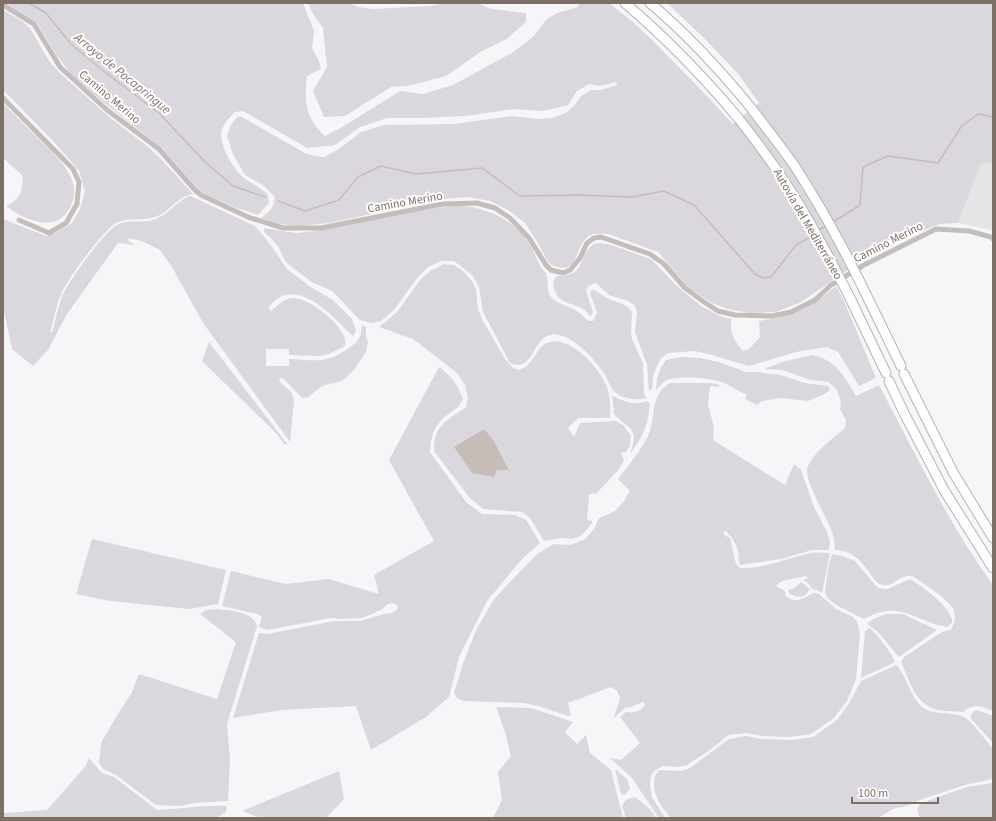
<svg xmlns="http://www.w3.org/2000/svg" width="996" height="821" font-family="'Source Sans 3',sans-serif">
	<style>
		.built { fill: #e6e5e6 }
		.green { fill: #dbd7de; fill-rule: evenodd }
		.water { fill: #c6bcb8 }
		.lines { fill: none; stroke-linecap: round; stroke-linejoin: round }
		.stream { stroke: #c6bcb8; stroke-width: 1.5 }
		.motorway-casing { stroke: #b6b3b0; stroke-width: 11 }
		.minor { stroke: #c3bebb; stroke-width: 5 }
		.motorway { stroke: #fff; stroke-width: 9 }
		.motorway-bridge-casing { stroke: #b6b3b0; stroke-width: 11; stroke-linecap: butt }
		.motorway-bridge { stroke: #fff; stroke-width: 9 }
		.labels { text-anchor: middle; stroke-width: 4; stroke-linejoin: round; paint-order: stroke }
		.street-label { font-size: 12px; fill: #7c7066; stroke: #fff }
		.water-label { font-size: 13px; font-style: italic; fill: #85726c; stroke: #fff }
	</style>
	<rect width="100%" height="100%" fill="#f6f6f8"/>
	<!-- built -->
	<path class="built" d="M 993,162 L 993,232 L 991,230 L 958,223 L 981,164 Z"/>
	<!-- green -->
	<path class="green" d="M 6,3 L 303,3 L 314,31 L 312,48 L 319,61 L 321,69 L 307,76 C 304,102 305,118 325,136 L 344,126 L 400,91 L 423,94 L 453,85 L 512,53 L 534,36 L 546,20 L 557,13 L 578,7 L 579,3 L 609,3 L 633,22 L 652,40 L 705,94 L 733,124 L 759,103 L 739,75 L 706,40 L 667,3 L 993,3 L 993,162 L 981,164 L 958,223 L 940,224 L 922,231 L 861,261 L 801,302 L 776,312 L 750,313 L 727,309 L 710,302 L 688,287 L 658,252 L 608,234 L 593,234 L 587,237 L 581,245 L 574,262 L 568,267 L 561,268 L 551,265 L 546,259 L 538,243 L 525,223 L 508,210 L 490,201 L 468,197 L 442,199 L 329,223 L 298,226 L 279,224 L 261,218 C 270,211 273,209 275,197 L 263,185 L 245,175 L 233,154 L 227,136 L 231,125 L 236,118 L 240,116 L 305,153 L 315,156 L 324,157 L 339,149 L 361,132 L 384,125 L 454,124 L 511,116 L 539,119 L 552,118 L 566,113 L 574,106 L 581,96 L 591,90 L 601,90 L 617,85 L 616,82 L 600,86 L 589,84 L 577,91 L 568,105 L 543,111 L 514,109 L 466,116 L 421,118 L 387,118 L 360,127 L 335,145 L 307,148 L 243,111 L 235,112 C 229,118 221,126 221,136 C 222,149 233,168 243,177 C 251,184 261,187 268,195 L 269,203 L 258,215 L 237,208 L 207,195 L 197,188 L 162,148 L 103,102 L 71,74 L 57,56 L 45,36 L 37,23 Z
		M 308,3 L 348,3 L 359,7 L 373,9 L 429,6 L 449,3 L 477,3 L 492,9 L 526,13 L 526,22 L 507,39 L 482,51 L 446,76 L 408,86 L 391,87 L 345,116 L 324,117 L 313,91 L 327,67 L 323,28 L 313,14 Z
		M 3,10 L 22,21 L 30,28 L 49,61 L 59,72 L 109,117 L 147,146 L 162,160 L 193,194 C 178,196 172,209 160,215 C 147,222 132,217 118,222 C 105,227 67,280 61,294 C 56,306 54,320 50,332 L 52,332 C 56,320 58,306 63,294 C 70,280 104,232 117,225 C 129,218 144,225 158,218 C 168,214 183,196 191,196 C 193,197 197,199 199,200 L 255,226 L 270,244 L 287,269 L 309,286 L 333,300 L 352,319 L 356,331 L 353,336 C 335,320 304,281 277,299 C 274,301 271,305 268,307 L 271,311 C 278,305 283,299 293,298 C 306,297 335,319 341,331 C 344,336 346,340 345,346 L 329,354 L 320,356 L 289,355 L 289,349 L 266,349 L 266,366 L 289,366 L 289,359 C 312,360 326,364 346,350 C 358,342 361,339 362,325 L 366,327 L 366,336 L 368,342 L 366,352 L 353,371 L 342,381 L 322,386 L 308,397 L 302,398 L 285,380 L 281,377 L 279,381 L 292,393 L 294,400 L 290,442 L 203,323 L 172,267 L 160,250 L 142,241 L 128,238 L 127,240 L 135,245 L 118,243 L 67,314 L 48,350 L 33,366 L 12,349 L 3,306 L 3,219 L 46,236 L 55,233 L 71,224 L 80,209 L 85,191 L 79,171 L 55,143 L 3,90 Z
		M 3,103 C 15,116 28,128 40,140 C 52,152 66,164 72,180 C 75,188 75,196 72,203 C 60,235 27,222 6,206 C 21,199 22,191 23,176 L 3,158 Z
		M 456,205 C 489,208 512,218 531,246 C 534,252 536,258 539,263 C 540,267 544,270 546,273 C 549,280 546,290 551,297 C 557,304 568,306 575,310 C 581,313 584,318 589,321 L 593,321 L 597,312 L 590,294 L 591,291 L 593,289 L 607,298 L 627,306 L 632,312 L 631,331 L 632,339 L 643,363 L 644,394 L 647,398 C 636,401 623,399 615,392 C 609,387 608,379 604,373 C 594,359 579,342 563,336 C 530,325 539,374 510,363 L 483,312 L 479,287 L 473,276 L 454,261 L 442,261 L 428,267 L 418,277 L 394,310 L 381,321 L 371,323 L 360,320 L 332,291 L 312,282 L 289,265 L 285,261 L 279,248 L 271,238 L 264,232 L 264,228 L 296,233 L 316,231 L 433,208 Z
		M 596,243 L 608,244 L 651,259 L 678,287 L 701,306 L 722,317 L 732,319 C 728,331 735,342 743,351 L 749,349 L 760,337 L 759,321 C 794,315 808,310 836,286 L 844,301 L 876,378 L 859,386 L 838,352 L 827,347 L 796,352 L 749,366 L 708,354 L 695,351 L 668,353 L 661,358 L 656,368 L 653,377 L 652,389 L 649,391 L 647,365 L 635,332 L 637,311 L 634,305 L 628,301 L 609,295 L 596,283 L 588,286 L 586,291 L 593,312 L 592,315 L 590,316 C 588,314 586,310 583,309 C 573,302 560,305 555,291 C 552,285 553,281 557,276 C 588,277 577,252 596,243 Z
		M 444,264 L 453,265 L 462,270 L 472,281 L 476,289 L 478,309 L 482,319 L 505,359 L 513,368 L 519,370 C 535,365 535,348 547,343 C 569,333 603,371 608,390 C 610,398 611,409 610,418 L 578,418 L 568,428 L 574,437 L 580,423 L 616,421 L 624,426 L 631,436 L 630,445 L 626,452 L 623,452 L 621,454 L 624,460 L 619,469 L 596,494 L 593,493 L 589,495 L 587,520 L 592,521 L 592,523 L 581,536 L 571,539 L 561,538 L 544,541 L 530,518 L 522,512 L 483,509 L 469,497 L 434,451 C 434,425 446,421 466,407 L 468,397 L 465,385 L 457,373 L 413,339 L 379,327 L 397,312 L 420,280 L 430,271 ZM 494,441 L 509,470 L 497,470 Z
		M 209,342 L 288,445 L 284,444 L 277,434 L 202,361 Z
		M 812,355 C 837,360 844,376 856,396 L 879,385 C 915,453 948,523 993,585 L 993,711 C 982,706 973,703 963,712 C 954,711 941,712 932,708 C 914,701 909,679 901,662 L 904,657 L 942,632 L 951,630 C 954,624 957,616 953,609 C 949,600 921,581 912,576 C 900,573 892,590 880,584 C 876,582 872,577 870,573 C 860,559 852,551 835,550 C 835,544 834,538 832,532 C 828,518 802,479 808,466 C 816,450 832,439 845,428 L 846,420 L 840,409 L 841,402 L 837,390 L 829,382 L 810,380 L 783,370 L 764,369 L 782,362 Z
		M 681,357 L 701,358 L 722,363 L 746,372 L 757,372 L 781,375 L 804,383 L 828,386 L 830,390 L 823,395 L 808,401 L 781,398 L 762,401 L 757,405 L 745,399 L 747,395 C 738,391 730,385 721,382 C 709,378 677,375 665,381 C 662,383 659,387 656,390 C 656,378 659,370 666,360 Z
		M 439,367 C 452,377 457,383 463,399 L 458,407 L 443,418 L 434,430 L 431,441 L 430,452 L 466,502 L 482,514 L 515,515 L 526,520 L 540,543 L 522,559 L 487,601 L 459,657 L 449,697 L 426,717 L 371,750 L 356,706 L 282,710 L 233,718 L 259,633 L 268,634 L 334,621 L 360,621 L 384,614 L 392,613 L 397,610 L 398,606 L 393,603 L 388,604 L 381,610 L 362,618 L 341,619 L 331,618 L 268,630 L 259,627 L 262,617 L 257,614 L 222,606 L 231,571 L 286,584 L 329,579 L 379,594 L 374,575 L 434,541 L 389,460 Z
		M 670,383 L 712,383 L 720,385 L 719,387 L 710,386 L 708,405 L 714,427 L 713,440 L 785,485 L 794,464 L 801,470 L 814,507 L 827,532 L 830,541 L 829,550 L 812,550 L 781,559 L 740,565 C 738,560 739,556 738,552 C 737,544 731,536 726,531 L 724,532 L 724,535 L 730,538 L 736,564 L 740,568 C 765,569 787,558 811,553 C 817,552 823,553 830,553 L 822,593 L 817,590 L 812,589 L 808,583 L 803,580 L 808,578 L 806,576 L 782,581 L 776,586 L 785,591 L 785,595 C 795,605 803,598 814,593 L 819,594 L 836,609 L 853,617 L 857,622 L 860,633 L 856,679 L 847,701 L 834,718 L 811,734 L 790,737 L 763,736 L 746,733 L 728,735 L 710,750 L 687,765 L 679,767 L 663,766 L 654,771 L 651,776 L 650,785 L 652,797 L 665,818 L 659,818 L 631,777 L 610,758 L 621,760 L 640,743 L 620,717 L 626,712 C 634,713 642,712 645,704 L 643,702 L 631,707 L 625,708 L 615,717 L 614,717 L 620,698 L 617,691 L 611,687 L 568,703 L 571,715 L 568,716 L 538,706 L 524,703 L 463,701 L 457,698 L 454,693 L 463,664 L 476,630 L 494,599 L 537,554 L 554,544 L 571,545 L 585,539 L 594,529 L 599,518 L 615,511 L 625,500 L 627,495 L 630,491 L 618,479 C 628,466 639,453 647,438 C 658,417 647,398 670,383 Z
		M 612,396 C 625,401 631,406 647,401 L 650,404 C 648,425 643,437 630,454 C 640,427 629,430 614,414 Z
		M 92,539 L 226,570 L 218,604 L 189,609 L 110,601 L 76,594 Z
		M 832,554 L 842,556 L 855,561 L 878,588 L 887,589 L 910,579 C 921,585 955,610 952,623 L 947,627 C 912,621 901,599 864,619 L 838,606 L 828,599 L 825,592 L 828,568 Z
		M 801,582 L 810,589 C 805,598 797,599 789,593 L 788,590 L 794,588 Z
		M 218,609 C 231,611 252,611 257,626 L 227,724 L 230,759 L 228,801 L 194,803 L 180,806 L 156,805 L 116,775 L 103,769 L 99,762 L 101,743 L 115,719 L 132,692 L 139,674 L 217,699 L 236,642 L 200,614 L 206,610 Z
		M 886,614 L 903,614 L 937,630 L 899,657 L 877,631 L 867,624 L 873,619 Z
		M 870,628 C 880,638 889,649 895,662 L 861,678 L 865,631 Z
		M 896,665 C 908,677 909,695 922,707 C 933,716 951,711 964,717 C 972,721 987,742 993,749 L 993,779 L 965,785 L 917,801 L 910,805 L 893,809 L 878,818 L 671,818 C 660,806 646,785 659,770 L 681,771 L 690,768 L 729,739 L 746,736 L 762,739 L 792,740 L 813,737 L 837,720 L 849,703 L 861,681 Z
		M 496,707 L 531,708 L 573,722 L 565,732 L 577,744 L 586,735 L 590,753 L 611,770 L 623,818 L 493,818 L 502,800 L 498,772 L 511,756 L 505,732 Z
		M 977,710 L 993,716 L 993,743 L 970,718 L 973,712 Z
		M 89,758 L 102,773 L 114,777 L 157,810 C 181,809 204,805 227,806 L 226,812 L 216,818 L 3,818 L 3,813 L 47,810 L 85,767 Z
		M 615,769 L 627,779 L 630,789 L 624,795 L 621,794 Z
		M 339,771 L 344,799 L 326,818 L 261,818 L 242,811 Z
		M 993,783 L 993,818 L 920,818 L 917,809 L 921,803 L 967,787 Z
		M 635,797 L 649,808 L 656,818 L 626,818 L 622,806 C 625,800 628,798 635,797 Z"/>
	<!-- water -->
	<path class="water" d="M 484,429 L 494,441 L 509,470 L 497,470 L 494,477 L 472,473 L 454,447 Z"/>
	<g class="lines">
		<!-- stream -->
		<path class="stream" d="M 29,3 L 46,13 L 71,44 L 101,69 L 160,114 L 205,162 L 233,186 L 265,197
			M 278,201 L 305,211 L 339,200 L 358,177 L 381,166 L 416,174 L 482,168 L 520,196 L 579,195 L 632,197 L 664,191 L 694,205 L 755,274 L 763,278 L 771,277 L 796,245 L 813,235
			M 833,222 L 860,205 L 863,167 L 888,156 L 938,163 L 961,127 L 978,114 L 993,117
			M 819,230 L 826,226"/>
		<!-- motorway casing -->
		<g class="motorway-casing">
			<path id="motorway" d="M 625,3 C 666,38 704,77 739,119
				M 650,3 C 688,35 721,71 752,109
				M 864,290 L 901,366
				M 850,298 L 886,373
				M 904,374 L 953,472 L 993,538
				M 889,381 L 904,413 L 944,490 L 993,568"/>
		</g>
		<!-- minor -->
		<path class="minor" d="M 3,5 L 34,24 L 60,67 L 107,110 L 159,149 L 194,189 L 201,195 L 248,217 L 283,228 L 321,228 L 442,204 L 477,203 L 495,208 L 510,218 L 529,238 L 546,265 L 551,270 L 563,273 L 570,270 L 580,258 L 587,243 L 594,238 L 601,237 L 650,254 L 664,264 L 685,288 L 704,302 L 718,311 L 735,315 L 772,316 L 791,312 L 815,300 L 831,285 L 864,265 L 936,229 L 969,231 L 991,237 L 993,239
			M 3,98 L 73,169 L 79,182 L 77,204 L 66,223 L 49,233 L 19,220"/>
		<!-- motorway -->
		<use href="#motorway" class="motorway"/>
		<!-- motorway-bridge casing -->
		<g class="motorway-bridge-casing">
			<path id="motorway-bridge" d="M 752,109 C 766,128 781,146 794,165 C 820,205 843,247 864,290
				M 739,119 C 760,146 780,173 797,201 C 817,233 833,265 850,298"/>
		</g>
		<!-- motorway-bridge -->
		<use href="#motorway-bridge" class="motorway-bridge"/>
	</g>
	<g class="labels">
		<!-- street labels -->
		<g class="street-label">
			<text transform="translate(110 97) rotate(40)" y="4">Camino Merino</text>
			<text transform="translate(405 202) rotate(-10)" y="4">Camino Merino</text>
			<text transform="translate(808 224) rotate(60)" y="4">Autovía del Mediterráneo</text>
			<text transform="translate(888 242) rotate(-27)" y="4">Camino Merino</text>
		</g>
		<!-- water labels -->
		<g class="water-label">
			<text transform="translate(123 73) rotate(39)" y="5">Arroyo de Pocapringue</text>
		</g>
	</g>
	<!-- border -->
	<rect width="996" height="821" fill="none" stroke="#7c7066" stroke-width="8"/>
	<!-- scale -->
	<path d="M852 797v6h86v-6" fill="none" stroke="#7c7066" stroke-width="2"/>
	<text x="858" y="797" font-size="12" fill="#7c7066" stroke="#ffffff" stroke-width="3" paint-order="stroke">100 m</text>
</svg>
